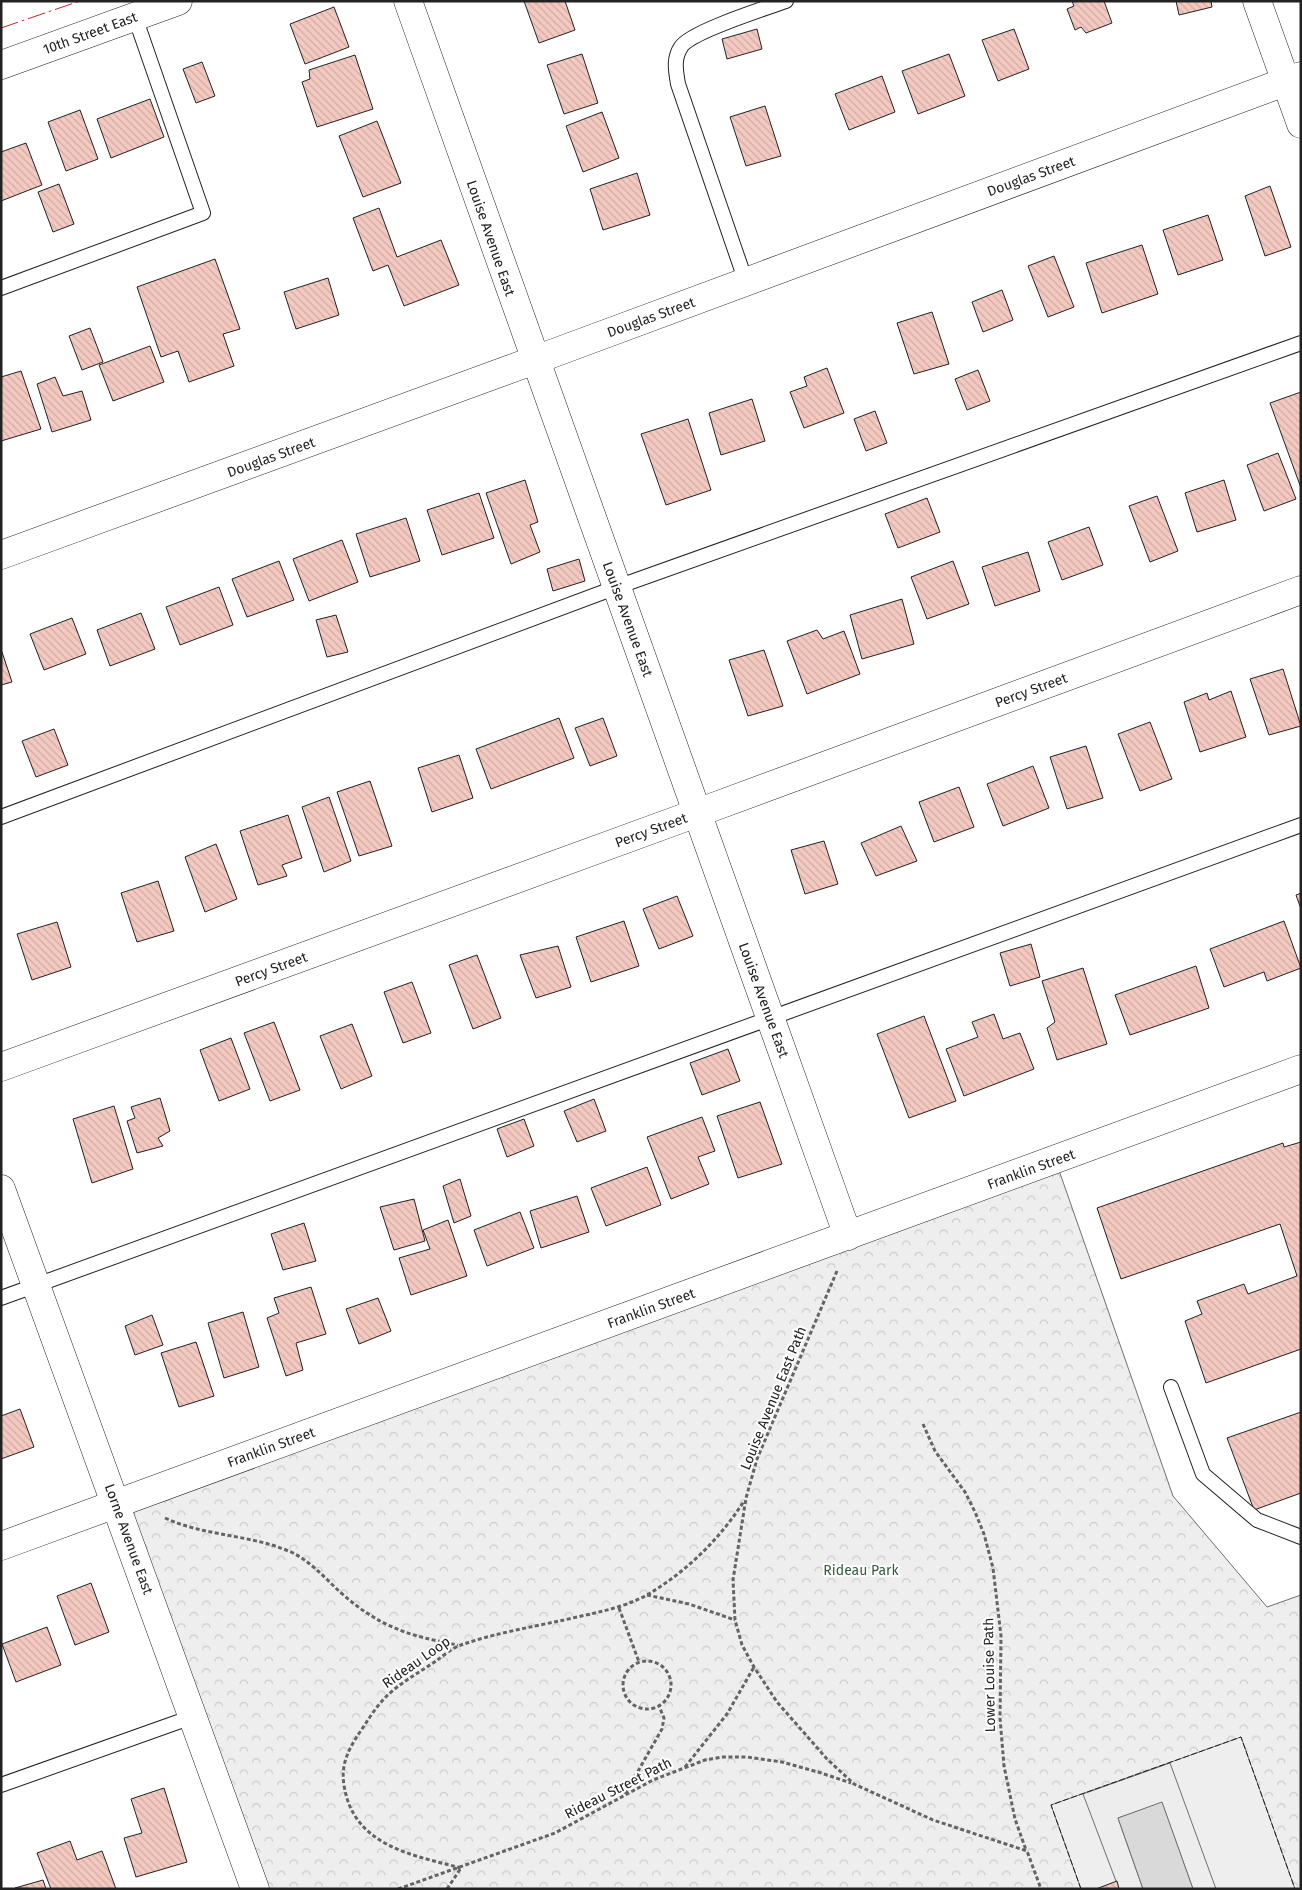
<svg xmlns="http://www.w3.org/2000/svg" width="1302" height="1890" font-family="'Fira Sans',sans-serif">
	<style>
		.park { fill: url(#park-crowns); stroke: #6f6f6f }
		.garden { fill: #eee; stroke: #6f6f6f }
		.parking { fill: #ededed; stroke: #6f6f6f }
		.water { fill: #d9d9d9; stroke: #6f6f6f }
		.building { fill: url(#building-back-hatch); stroke: #222 }
		.lines { fill: none; stroke-linecap: round; stroke-linejoin: round }
		.lane-casing { stroke: #222; stroke-width: 16 }
		.street-casing { stroke: #222; stroke-width: 29 }
		.secondary-casing { stroke: #222; stroke-width: 29 }
		.path { stroke: #646464; stroke-width: 3; stroke-dasharray: 4 2.5; stroke-linecap: butt }
		.lane { stroke: #fff; stroke-width: 14 }
		.street { stroke: #fff; stroke-width: 28 }
		.secondary { stroke: #fff; stroke-width: 28 }
		.fence { stroke: #222; stroke-width: 1; stroke-dasharray: 6 2.5; stroke-linecap: butt }
		.power { stroke: #c62828; stroke-width: 1; stroke-dasharray: 18 4 2.5 4; stroke-linecap: butt }
		.labels { text-anchor: middle; stroke-width: 4; stroke-linejoin: round; paint-order: stroke }
		.street-label { font-size: 14px; fill: #222; stroke: #fff }
		.park-label { font-size: 14px; fill: #2f5e38; stroke: #fff }
	</style>
	<defs>
		<pattern id="park-crowns" width="20" height="18" patternUnits="userSpaceOnUse" patternTransform="scale(1.25)"><rect width="20" height="18" fill="#eee"/><path d="M2 6a3 3 0 1 1 6 0M12 15a3 3 0 1 1 6 0" fill="none" stroke="#ccc"/></pattern>
		<pattern id="building-back-hatch" width="6" height="6" patternUnits="userSpaceOnUse" patternTransform="scale(1.25)"><rect width="6" height="6" fill="#f3c9c0"/><path d="M-1 5l2 2M0 0l6 6M5-1l2 2" fill="none" stroke="#d0aca5"/></pattern>
	</defs>
	<rect width="100%" height="100%" fill="#fff"/>
	<!-- park -->
	<path class="park" d="M 1055,1159 L 1173,1496 L 1267,1607 L 1301,1595 L 1301,1889 L 255,1889 L 116,1503 Z"/>
	<!-- garden -->
	<path class="garden" d="M 1241,1737 L 1295,1889 L 1081,1889 L 1051,1805 Z"/>
	<!-- parking -->
	<path class="parking" d="M 1170,1763 L 1216,1889 L 1193,1889 L 1162,1803 L 1118,1818 L 1143,1889 L 1119,1889 L 1083,1794 Z"/>
	<!-- water -->
	<path class="water" d="M 1162,1802 L 1193,1889 L 1143,1889 L 1118,1818 Z"/>
	<!-- building -->
	<path class="building" d="M 524,1 L 565,1 L 575,30 L 539,43 Z
		M 1072,1 L 1104,1 L 1112,23 L 1086,33 L 1081,27 L 1075,30 L 1067,9 L 1074,6 Z
		M 1176,1 L 1211,1 L 1212,7 L 1179,15 Z
		M 334,7 L 349,47 L 305,64 L 290,24 Z
		M 757,29 L 762,49 L 727,59 L 722,39 Z
		M 1014,29 L 1029,69 L 998,81 L 982,40 Z
		M 582,54 L 598,103 L 564,114 L 547,65 Z
		M 949,54 L 965,96 L 918,114 L 902,71 Z
		M 355,55 L 373,109 L 317,127 L 302,82 L 310,79 L 309,70 Z
		M 202,62 L 215,96 L 196,103 L 183,69 Z
		M 882,76 L 895,112 L 849,130 L 835,94 Z
		M 150,99 L 164,137 L 111,158 L 97,119 Z
		M 765,106 L 781,156 L 746,166 L 730,117 Z
		M 80,110 L 98,159 L 66,171 L 48,122 Z
		M 602,112 L 619,158 L 583,172 L 566,126 Z
		M 377,121 L 401,183 L 363,197 L 339,136 Z
		M 26,143 L 42,185 L 1,201 L 1,152 Z
		M 637,173 L 650,215 L 603,230 L 590,189 Z
		M 59,184 L 74,224 L 53,232 L 38,192 Z
		M 1270,186 L 1291,247 L 1265,256 L 1245,196 Z
		M 379,208 L 397,257 L 441,240 L 459,285 L 404,306 L 388,265 L 373,271 L 353,218 Z
		M 1208,215 L 1223,260 L 1178,275 L 1163,230 Z
		M 1142,245 L 1158,294 L 1102,313 L 1086,263 Z
		M 1054,256 L 1074,307 L 1048,317 L 1028,266 Z
		M 215,259 L 240,329 L 223,334 L 234,366 L 189,382 L 178,351 L 161,357 L 137,287 Z
		M 328,278 L 339,315 L 296,329 L 284,292 Z
		M 1002,290 L 1013,320 L 983,332 L 972,302 Z
		M 932,312 L 949,364 L 914,374 L 897,323 Z
		M 90,328 L 103,362 L 82,370 L 69,336 Z
		M 150,346 L 164,382 L 113,401 L 99,365 Z
		M 827,368 L 844,413 L 804,428 L 790,392 L 807,386 L 804,377 Z
		M 978,370 L 990,401 L 967,410 L 955,379 Z
		M 21,371 L 41,429 L 1,441 L 1,377 Z
		M 55,377 L 63,396 L 82,391 L 91,420 L 52,432 L 37,384 Z
		M 1301,392 L 1301,488 L 1270,403 Z
		M 752,399 L 765,441 L 721,455 L 709,413 Z
		M 875,411 L 887,443 L 866,451 L 854,419 Z
		M 688,419 L 711,490 L 666,505 L 641,434 Z
		M 1278,453 L 1296,499 L 1264,511 L 1247,465 Z
		M 525,480 L 538,522 L 530,525 L 540,552 L 511,564 L 486,493 Z
		M 1224,480 L 1236,520 L 1197,532 L 1185,493 Z
		M 479,493 L 494,538 L 442,555 L 427,510 Z
		M 1157,496 L 1178,551 L 1150,562 L 1129,506 Z
		M 927,498 L 940,532 L 898,548 L 885,514 Z
		M 406,518 L 420,561 L 370,577 L 356,534 Z
		M 1089,527 L 1103,565 L 1062,580 L 1048,542 Z
		M 342,540 L 358,582 L 309,601 L 293,559 Z
		M 1028,552 L 1040,591 L 995,606 L 982,567 Z
		M 579,559 L 585,581 L 553,591 L 547,569 Z
		M 279,561 L 294,600 L 247,617 L 232,579 Z
		M 953,561 L 969,604 L 927,619 L 911,577 Z
		M 219,587 L 233,625 L 180,645 L 166,607 Z
		M 902,599 L 914,644 L 862,659 L 850,615 Z
		M 141,613 L 155,649 L 110,666 L 97,630 Z
		M 336,615 L 348,652 L 327,657 L 316,620 Z
		M 72,618 L 86,654 L 44,670 L 30,634 Z
		M 817,630 L 823,639 L 844,631 L 860,674 L 807,694 L 787,641 Z
		M 1,649 L 12,682 L 1,685 Z
		M 764,650 L 783,706 L 748,716 L 729,660 Z
		M 1283,669 L 1301,726 L 1269,735 L 1250,679 Z
		M 1231,691 L 1246,737 L 1200,752 L 1184,702 L 1207,693 L 1209,700 Z
		M 559,718 L 574,758 L 491,789 L 476,749 Z
		M 603,718 L 617,756 L 590,766 L 575,728 Z
		M 1150,722 L 1172,779 L 1140,791 L 1118,734 Z
		M 54,729 L 68,765 L 36,777 L 22,741 Z
		M 1086,746 L 1103,798 L 1067,809 L 1050,757 Z
		M 459,755 L 473,798 L 432,812 L 418,768 Z
		M 1033,766 L 1049,808 L 1003,826 L 987,784 Z
		M 370,781 L 392,846 L 359,856 L 337,792 Z
		M 959,787 L 974,827 L 934,842 L 919,802 Z
		M 329,797 L 351,861 L 324,872 L 302,807 Z
		M 288,815 L 302,858 L 282,865 L 287,876 L 258,885 L 240,831 Z
		M 901,826 L 917,861 L 876,876 L 861,843 Z
		M 824,841 L 838,884 L 805,894 L 791,850 Z
		M 216,844 L 237,899 L 205,912 L 185,857 Z
		M 158,881 L 174,931 L 137,942 L 121,893 Z
		M 1301,893 L 1301,909 L 1296,895 Z
		M 677,896 L 693,936 L 659,949 L 643,909 Z
		M 624,921 L 639,966 L 591,982 L 576,937 Z
		M 1284,921 L 1301,968 L 1267,981 L 1264,972 L 1224,987 L 1210,949 Z
		M 57,922 L 71,967 L 32,980 L 17,934 Z
		M 1031,944 L 1040,977 L 1010,986 L 1000,953 Z
		M 558,946 L 571,987 L 536,998 L 520,955 Z
		M 477,955 L 501,1018 L 473,1029 L 449,965 Z
		M 1196,966 L 1209,1008 L 1130,1035 L 1115,995 Z
		M 1083,968 L 1107,1044 L 1057,1060 L 1047,1028 L 1055,1022 L 1042,981 Z
		M 412,982 L 431,1033 L 403,1043 L 384,992 Z
		M 994,1014 L 1003,1039 L 1020,1033 L 1034,1069 L 964,1096 L 946,1049 L 978,1037 L 972,1022 Z
		M 924,1016 L 956,1101 L 909,1118 L 877,1034 Z
		M 274,1022 L 300,1090 L 270,1101 L 244,1033 Z
		M 352,1024 L 372,1076 L 341,1089 L 320,1036 Z
		M 231,1038 L 250,1089 L 219,1101 L 200,1050 Z
		M 728,1049 L 740,1081 L 702,1095 L 690,1063 Z
		M 160,1098 L 170,1131 L 158,1138 L 163,1146 L 137,1153 L 127,1121 L 135,1118 L 131,1107 Z
		M 594,1099 L 606,1131 L 577,1142 L 564,1111 Z
		M 760,1102 L 782,1164 L 738,1178 L 717,1116 Z
		M 114,1106 L 133,1169 L 92,1183 L 73,1119 Z
		M 702,1117 L 715,1151 L 698,1157 L 709,1184 L 671,1199 L 647,1137 Z
		M 524,1119 L 534,1146 L 507,1157 L 497,1129 Z
		M 1301,1142 L 1301,1349 L 1206,1383 L 1185,1321 L 1202,1314 L 1197,1301 L 1244,1284 L 1248,1294 L 1297,1276 L 1280,1224 L 1121,1279 L 1097,1208 L 1283,1143 L 1284,1147 Z
		M 647,1167 L 661,1205 L 606,1226 L 591,1188 Z
		M 460,1179 L 471,1216 L 454,1223 L 443,1186 Z
		M 577,1196 L 589,1232 L 541,1248 L 530,1211 Z
		M 414,1199 L 425,1241 L 394,1250 L 380,1207 Z
		M 520,1212 L 534,1248 L 487,1266 L 474,1230 Z
		M 448,1220 L 467,1276 L 411,1295 L 399,1258 L 430,1249 L 423,1230 Z
		M 304,1223 L 316,1261 L 283,1270 L 271,1234 Z
		M 311,1287 L 326,1334 L 296,1343 L 303,1370 L 286,1376 L 267,1318 L 279,1313 L 274,1298 Z
		M 378,1298 L 391,1331 L 359,1344 L 346,1309 Z
		M 243,1312 L 259,1367 L 224,1378 L 208,1323 Z
		M 152,1315 L 163,1345 L 135,1355 L 125,1326 Z
		M 196,1342 L 214,1396 L 179,1407 L 161,1353 Z
		M 20,1409 L 34,1447 L 1,1459 L 1,1416 Z
		M 1301,1412 L 1301,1493 L 1254,1510 L 1227,1438 Z
		M 91,1583 L 109,1632 L 75,1645 L 57,1596 Z
		M 47,1627 L 61,1665 L 16,1682 L 2,1644 Z
		M 164,1788 L 187,1862 L 136,1877 L 124,1838 L 142,1833 L 131,1799 Z
		M 70,1841 L 77,1860 L 102,1851 L 116,1889 L 51,1889 L 37,1853 Z
		M 43,1880 L 46,1889 L 15,1888 Z
		M 1117,1881 L 1119,1889 L 1096,1889 Z"/>
	<g class="lines">
		<!-- lane casing -->
		<g class="lane-casing">
			<path id="lane" d="M 746,282 L 678,84 C 676,71 673,59 681,47 C 690,32 766,8 786,1
				M 1,288 L 203,213 L 135,17
				M 1,817 L 617,587 L 1301,343
				M 1,1298 L 1301,825
				M 1171,1387 L 1203,1474 L 1257,1520 L 1301,1537
				M 1,1785 L 192,1717"/>
		</g>
		<!-- street casing -->
		<g class="street-casing">
			<path id="street" d="M 408,1 L 848,1236
				M 1,65 L 178,1
				M 1,555 L 535,360 L 1301,76
				M 1,1067 L 697,813 L 1301,590
				M 1,1189 L 255,1889
				M 1,1546 L 1301,1069"/>
		</g>
		<!-- secondary casing -->
		<g class="secondary-casing">
			<path id="secondary" d="M 1257,1 L 1301,124"/>
		</g>
		<!-- path -->
		<path class="path" d="M 837,1271 L 757,1459 L 746,1498 L 733,1580 L 735,1620 L 742,1645 L 754,1667 L 777,1702 L 827,1759 L 854,1784 L 933,1820 L 1027,1851 L 1041,1889
			M 923,1424 L 935,1451 L 965,1492 L 975,1512 L 984,1534 L 993,1568 L 1001,1636 L 1000,1718 L 1004,1766 L 1015,1819 L 1026,1850
			M 165,1518 C 206,1537 252,1534 293,1553 C 311,1562 325,1578 340,1592 C 378,1626 408,1636 458,1645
			M 647,1595 L 689,1604 L 735,1620
			M 619,1608 L 639,1662
			M623 1685a24 24 0 1 1 48 0a24 24 0 1 1-48 0Z
			M 685,1767 L 727,1714 L 754,1667
			M 625,1794 L 662,1729 L 664,1718 L 659,1706
			M 461,1868 C 412,1855 353,1846 344,1785 C 340,1762 351,1745 364,1726 C 371,1715 379,1703 389,1694 C 403,1681 420,1672 436,1661 C 443,1656 452,1648 461,1645 C 492,1634 531,1627 564,1620 C 593,1613 621,1609 647,1595 C 686,1572 720,1539 744,1501
			M 398,1889 L 555,1833 L 653,1780 L 705,1760 L 723,1757 L 747,1757 L 782,1762 L 818,1772 L 851,1783
			M 447,1889 L 461,1868"/>
		<!-- lane -->
		<use href="#lane" class="lane"/>
		<!-- street -->
		<use href="#street" class="street"/>
		<!-- secondary -->
		<use href="#secondary" class="secondary"/>
		<!-- fence -->
		<path class="fence" d="M 1081,1889 L 1051,1805 L 1241,1737 L 1295,1889"/>
		<!-- power -->
		<path class="power" d="M 1,28 L 80,1"/>
	</g>
	<g class="labels">
		<!-- street labels -->
		<g class="street-label">
			<text transform="translate(90 33) rotate(-20)" y="5">10th Street East</text>
			<text transform="translate(1031 176) rotate(-20)" y="5">Douglas Street</text>
			<text transform="translate(491 238) rotate(71)" y="5">Louise Avenue East</text>
			<text transform="translate(651 317) rotate(-20)" y="5">Douglas Street</text>
			<text transform="translate(271 457) rotate(-20)" y="5">Douglas Street</text>
			<text transform="translate(628 619) rotate(70)" y="5">Louise Avenue East</text>
			<text transform="translate(1031 690) rotate(-20)" y="5">Percy Street</text>
			<text transform="translate(651 830) rotate(-20)" y="5">Percy Street</text>
			<text transform="translate(271 969) rotate(-20)" y="5">Percy Street</text>
			<text transform="translate(764 1000) rotate(70)" y="5">Louise Avenue East</text>
			<text transform="translate(1031 1169) rotate(-20)" y="5">Franklin Street</text>
			<text transform="translate(651 1308) rotate(-20)" y="5">Franklin Street</text>
			<text transform="translate(773 1398) rotate(-68)" y="5">Louise Avenue East Path</text>
			<text transform="translate(271 1447) rotate(-20)" y="5">Franklin Street</text>
			<text transform="translate(129 1539) rotate(70)" y="5">Lorne Avenue East</text>
			<text transform="translate(416 1662) rotate(-35)" y="5">Rideau Loop</text>
			<text transform="translate(989 1675) rotate(-91)" y="5">Lower Louise Path</text>
			<text transform="translate(618 1788) rotate(-27)" y="5">Rideau Street Path</text>
		</g>
		<!-- park labels -->
		<g class="park-label">
			<text x="861" y="1575">Rideau Park</text>
		</g>
	</g>
	<!-- border -->
	<rect width="1302" height="1890" fill="none" stroke="#222222" stroke-width="5"/>
</svg>
